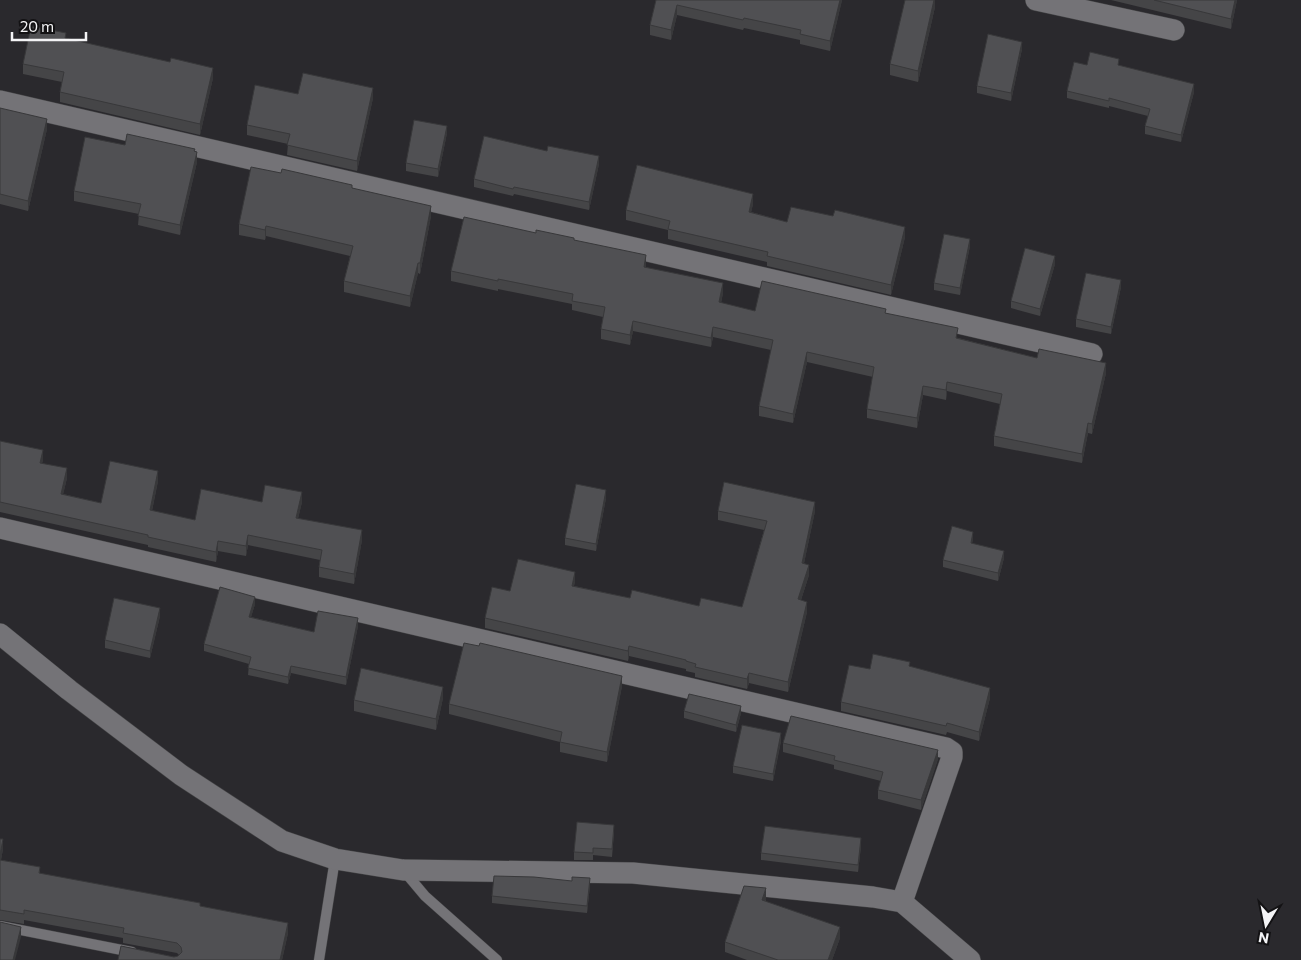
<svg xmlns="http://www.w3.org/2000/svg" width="1301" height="960" font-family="Commissioner,sans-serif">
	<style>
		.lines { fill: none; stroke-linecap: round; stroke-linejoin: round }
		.lane-casing { stroke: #444446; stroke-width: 11 }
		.street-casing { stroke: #444446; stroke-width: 22 }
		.lane { stroke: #747377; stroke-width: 10 }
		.street { stroke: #747377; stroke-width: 21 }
		.wall { fill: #454547 }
		.shaded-wall { fill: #38383a }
		.building { fill: #505053; stroke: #38383a }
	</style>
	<rect width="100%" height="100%" fill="#2a292d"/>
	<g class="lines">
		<!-- lane casing -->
		<g class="lane-casing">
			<path id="lane" d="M 404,871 L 425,896 L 497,960
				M 0,926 L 132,952
				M 319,960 L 335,859"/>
		</g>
		<!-- street casing -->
		<g class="street-casing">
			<path id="street" d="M 1036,0 L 1174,30
				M 0,101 L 1092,354
				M 0,528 L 946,748 L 952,752 L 952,757 L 902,902 L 970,960
				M 0,634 L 69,690 L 181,775 L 282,841 L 335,859 L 403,870 L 633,873 L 873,897 L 902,902"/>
		</g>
		<!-- lane -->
		<use href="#lane" class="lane"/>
		<!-- street -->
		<use href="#street" class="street"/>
	</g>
	<!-- wall -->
	<path class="wall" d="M 656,0 L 842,0 L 830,51 L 800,44 L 800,40 L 744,28 L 743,30 L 677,15 L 671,40 L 650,35 L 650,25 Z
		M 935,0 L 935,7 L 918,82 L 890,75 L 890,64 Z
		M 1111,0 L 1237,0 L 1231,29 Z
		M 66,38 L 213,78 L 200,135 L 60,102 L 60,92 L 62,82 L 23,74 L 23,64 Z
		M 1022,49 L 1011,101 L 977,93 L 977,86 Z
		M 1119,65 L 1194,92 L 1181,142 L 1145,134 L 1145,126 L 1148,116 L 1109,106 L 1109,108 L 1067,98 L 1067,91 Z
		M 298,94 L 373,98 L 357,171 L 287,155 L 288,144 L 247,135 L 247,125 Z
		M 0,108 L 47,129 L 28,211 L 0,204 Z
		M 447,133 L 438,177 L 406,171 L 406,163 Z
		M 125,145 L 195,151 L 197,162 L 180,235 L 138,225 L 139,214 L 74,201 L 74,191 Z
		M 547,151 L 599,164 L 589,210 L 514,194 L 513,196 L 474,187 L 474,179 Z
		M 352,188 L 431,216 L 420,274 L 418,273 L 410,307 L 344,292 L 344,281 L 350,256 L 266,236 L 265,240 L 239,235 L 239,224 Z
		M 753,204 L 751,212 L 787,222 L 905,237 L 891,295 L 767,266 L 767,262 L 668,239 L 668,230 L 626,220 L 626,210 Z
		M 536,233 L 574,240 L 646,265 L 646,267 L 723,293 L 721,303 L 755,311 L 886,313 L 958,338 L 1037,358 L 1106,373 L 1092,434 L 1088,433 L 1082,463 L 994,446 L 994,436 L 1000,404 L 947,391 L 946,400 L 923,395 L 917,428 L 867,418 L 867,409 L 873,377 L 807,362 L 793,423 L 759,416 L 759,406 L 771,350 L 713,337 L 711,347 L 633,331 L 630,345 L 601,339 L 601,329 L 603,317 L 572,310 L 572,304 L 498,289 L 498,291 L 451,281 L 451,271 Z
		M 970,246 L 960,295 L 934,290 L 934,283 Z
		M 1055,264 L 1040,316 L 1011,308 L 1011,301 Z
		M 1121,287 L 1111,334 L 1076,327 L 1076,319 Z
		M 0,441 L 43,460 L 42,463 L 67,478 L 63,494 L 101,503 L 158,481 L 152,511 L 195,520 L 262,502 L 302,502 L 298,518 L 362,540 L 354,584 L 319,577 L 319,567 L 320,560 L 248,545 L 246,556 L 218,551 L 216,562 L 148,547 L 148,545 L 0,512 Z
		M 606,498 L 596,551 L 565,545 L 565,538 Z
		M 718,511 L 815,511 L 804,563 L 809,575 L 801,600 L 807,612 L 788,692 L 749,683 L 747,689 L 695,677 L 695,673 L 686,671 L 686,669 L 629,656 L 628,661 L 485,628 L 485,618 L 510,591 L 575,581 L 574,586 L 630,598 L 699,606 L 742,607 L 764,530 L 718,520 Z
		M 973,539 L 972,543 L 1004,558 L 998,581 L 943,567 L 943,560 Z
		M 255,604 L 251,617 L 314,632 L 358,626 L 346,685 L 291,673 L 288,684 L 248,675 L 249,664 L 204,651 L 204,644 Z
		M 160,616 L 150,658 L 105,648 L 105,640 Z
		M 910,667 L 990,698 L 979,741 L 947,732 L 946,735 L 841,711 L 841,702 L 870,669 Z
		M 622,686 L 607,762 L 560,752 L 560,742 L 449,714 L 449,704 Z
		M 443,698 L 436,730 L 354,711 L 354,700 Z
		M 684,711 L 741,713 L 736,732 L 684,718 Z
		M 781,741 L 773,781 L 733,773 L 733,766 Z
		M 783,743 L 938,759 L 921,810 L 878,799 L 878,790 L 881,781 L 834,769 L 834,765 L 783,752 Z
		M 614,832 L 612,857 L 593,855 L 593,860 L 574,860 L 574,852 Z
		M 0,839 L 3,839 L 3,849 L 1,860 L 40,867 L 40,874 L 200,903 L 200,906 L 288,923 L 288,933 L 282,960 L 118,960 L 121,946 L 174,957 L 178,956 L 179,955 L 177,953 L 123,943 L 123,938 L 24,920 L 24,924 L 0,920 Z
		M 861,846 L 858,872 L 761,860 L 761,853 Z
		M 572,881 L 590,885 L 587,913 L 492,903 L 492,896 Z
		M 766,899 L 766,902 L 840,938 L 832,960 L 747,960 L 725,952 L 725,942 Z"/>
	<!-- shaded-wall -->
	<path class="shaded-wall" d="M 840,0 L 842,0 L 830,51 L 830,41 Z
		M 934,0 L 935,0 L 935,7 L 918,82 L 918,71 Z
		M 1235,0 L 1237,0 L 1231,29 L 1231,19 Z
		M 677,5 L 677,15 L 671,40 L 671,30 Z
		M 1022,42 L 1022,49 L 1011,101 L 1011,93 Z
		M 213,68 L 213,78 L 200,135 L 200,124 Z
		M 1194,84 L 1194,92 L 1181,142 L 1181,135 Z
		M 373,88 L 373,98 L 357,171 L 357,161 Z
		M 47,119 L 47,129 L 28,211 L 28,201 Z
		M 447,126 L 447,133 L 438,177 L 438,169 Z
		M 197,152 L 197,162 L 180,235 L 180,225 Z
		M 599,156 L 599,164 L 589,210 L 589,202 Z
		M 753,194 L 753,204 L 749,222 L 749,212 Z
		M 431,206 L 431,216 L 420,274 L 420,263 Z
		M 266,226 L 266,236 L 265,240 L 265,230 Z
		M 905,227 L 905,237 L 891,295 L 891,285 Z
		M 970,239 L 970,246 L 960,295 L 960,288 Z
		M 646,255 L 646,265 L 644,276 L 644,267 Z
		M 1055,256 L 1055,264 L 1040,316 L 1040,309 Z
		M 418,263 L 418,273 L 410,307 L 410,296 Z
		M 1121,280 L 1121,287 L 1111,334 L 1111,327 Z
		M 723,283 L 723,293 L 719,312 L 719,302 Z
		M 633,321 L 633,331 L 630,345 L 630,335 Z
		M 713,327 L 713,337 L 711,347 L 711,338 Z
		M 807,352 L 807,362 L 793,423 L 793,414 Z
		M 1106,363 L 1106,373 L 1092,434 L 1092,424 Z
		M 947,382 L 947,391 L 946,400 L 946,390 Z
		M 923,386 L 923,395 L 917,428 L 917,418 Z
		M 1088,423 L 1088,433 L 1082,463 L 1082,454 Z
		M 43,450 L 43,460 L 40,472 L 40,463 Z
		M 67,468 L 67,478 L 61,504 L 61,494 Z
		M 158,471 L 158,481 L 150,520 L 150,510 Z
		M 606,490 L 606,498 L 596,551 L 596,544 Z
		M 302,492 L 302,502 L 296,528 L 296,518 Z
		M 815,502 L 815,511 L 802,573 L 802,563 Z
		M 362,530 L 362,540 L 354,584 L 354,574 Z
		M 973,532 L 973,539 L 971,550 L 971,543 Z
		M 248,535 L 248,545 L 246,556 L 246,546 Z
		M 218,541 L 218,551 L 216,562 L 216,552 Z
		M 1004,551 L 1004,558 L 998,581 L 998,573 Z
		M 809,565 L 809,575 L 798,609 L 798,599 Z
		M 575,572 L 575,581 L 572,596 L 572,586 Z
		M 255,597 L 255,604 L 249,624 L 249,617 Z
		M 807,602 L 807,612 L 788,692 L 788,682 Z
		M 160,608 L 160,616 L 150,658 L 150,651 Z
		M 358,618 L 358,626 L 346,685 L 346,677 Z
		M 629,646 L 629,656 L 628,661 L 628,651 Z
		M 291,666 L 291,673 L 288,684 L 288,677 Z
		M 749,673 L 749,683 L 747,689 L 747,679 Z
		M 622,676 L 622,686 L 607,762 L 607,752 Z
		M 443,687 L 443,698 L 436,730 L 436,719 Z
		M 990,688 L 990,698 L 979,741 L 979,732 Z
		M 741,706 L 741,713 L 736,732 L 736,725 Z
		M 781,733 L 781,741 L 773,781 L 773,774 Z
		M 938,750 L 938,759 L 921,810 L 921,800 Z
		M 861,838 L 861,846 L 858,872 L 858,865 Z
		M 3,839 L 3,849 L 0,865 L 0,855 Z
		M 590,878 L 590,885 L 587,913 L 587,906 Z
		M 766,888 L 766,899 L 762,911 L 762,900 Z
		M 288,923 L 288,933 L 282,960 L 280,960 Z
		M 21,927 L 21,937 L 15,960 L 13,960 Z
		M 840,927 L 840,938 L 832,960 L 828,960 Z"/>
	<!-- building -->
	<path class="building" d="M 656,0 L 840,0 L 830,41 L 800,34 L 801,30 L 744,18 L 743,20 L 677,5 L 671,30 L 650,25 Z
		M 905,0 L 934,0 L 918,71 L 890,64 Z
		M 1154,0 L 1235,0 L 1231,19 Z
		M 31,26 L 66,33 L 65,38 L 170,62 L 171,58 L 213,68 L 200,124 L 60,92 L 64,72 L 23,64 Z
		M 988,34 L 1022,42 L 1011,93 L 977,86 Z
		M 1090,52 L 1119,59 L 1118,65 L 1194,84 L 1181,135 L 1145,126 L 1150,109 L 1109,98 L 1109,101 L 1067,91 L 1074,62 L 1087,65 Z
		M 303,73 L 373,88 L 357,161 L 287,145 L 290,134 L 247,125 L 255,85 L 298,94 Z
		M 0,108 L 47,119 L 28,201 L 0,194 Z
		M 414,120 L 447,126 L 438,169 L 406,163 Z
		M 127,134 L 195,149 L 194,151 L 197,152 L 180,225 L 138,216 L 141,204 L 74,191 L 85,137 L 125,145 Z
		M 484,136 L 547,151 L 548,146 L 599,156 L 589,202 L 514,187 L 513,189 L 474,179 Z
		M 637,165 L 753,194 L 749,212 L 787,222 L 791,207 L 833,216 L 835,210 L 905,227 L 891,285 L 767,256 L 768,252 L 668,229 L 670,221 L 626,210 Z
		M 251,167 L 281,173 L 282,169 L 352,185 L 352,188 L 431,206 L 420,263 L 418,263 L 410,296 L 344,281 L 353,246 L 266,226 L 265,230 L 239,224 Z
		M 464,217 L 536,233 L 536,230 L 574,238 L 574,240 L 646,255 L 644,267 L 723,283 L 719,302 L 755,311 L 762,281 L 886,309 L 885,313 L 958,328 L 956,338 L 1037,358 L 1039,349 L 1106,363 L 1092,424 L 1088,423 L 1082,454 L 994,436 L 1002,394 L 947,382 L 946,390 L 923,386 L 917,418 L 867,409 L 874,367 L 807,352 L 793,414 L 759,406 L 773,340 L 713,327 L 711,338 L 633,321 L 630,335 L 601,329 L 605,307 L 572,301 L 573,294 L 498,279 L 498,281 L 451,271 Z
		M 944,234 L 970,239 L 960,288 L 934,283 Z
		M 1025,248 L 1055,256 L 1040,309 L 1011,301 Z
		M 1086,273 L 1121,280 L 1111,327 L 1076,319 Z
		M 0,441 L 43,450 L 40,463 L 67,468 L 61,494 L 101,503 L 110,461 L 158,471 L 150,510 L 195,520 L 201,489 L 262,502 L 265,485 L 302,492 L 296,518 L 362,530 L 354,574 L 319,567 L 322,550 L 248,535 L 246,546 L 218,541 L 216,552 L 148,537 L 148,535 L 0,502 Z
		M 724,482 L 815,502 L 802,563 L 809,565 L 798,599 L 807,602 L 788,682 L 749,673 L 747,679 L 695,667 L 696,664 L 686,661 L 686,660 L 629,646 L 628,651 L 485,618 L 492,587 L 510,591 L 518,559 L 575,572 L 572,586 L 630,598 L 632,590 L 699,606 L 701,598 L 742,607 L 767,521 L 718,511 Z
		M 576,484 L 606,490 L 596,544 L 565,538 Z
		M 952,526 L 973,532 L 971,543 L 1004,551 L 998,573 L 943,560 Z
		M 220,587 L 255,597 L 249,617 L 314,632 L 318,611 L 358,618 L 346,677 L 291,666 L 288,677 L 248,668 L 251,657 L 204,644 Z
		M 114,598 L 160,608 L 150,651 L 105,640 Z
		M 464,643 L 479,646 L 480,643 L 622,676 L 607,752 L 560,742 L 562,732 L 449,704 Z
		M 873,654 L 910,662 L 909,666 L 990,688 L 979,732 L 947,723 L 946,726 L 841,702 L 849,665 L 870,669 Z
		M 361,668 L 443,687 L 436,719 L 354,700 Z
		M 689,694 L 741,706 L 736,725 L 684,711 Z
		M 791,716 L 938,750 L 921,800 L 878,790 L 883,772 L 834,760 L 835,756 L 783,743 Z
		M 742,725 L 781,733 L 773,774 L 733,766 Z
		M 577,822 L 614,825 L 612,849 L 593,848 L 593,853 L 574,852 Z
		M 765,826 L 861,838 L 858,865 L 761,853 Z
		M 0,839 L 3,839 L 0,855 Z
		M 0,860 L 40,867 L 39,873 L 200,903 L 200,906 L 288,923 L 280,960 L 118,960 L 121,946 L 174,957 L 178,956 L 182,952 L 181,947 L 177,943 L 123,933 L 124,928 L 24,910 L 24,914 L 0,910 Z
		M 494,876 L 534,877 L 572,881 L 572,877 L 590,878 L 587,906 L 492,896 Z
		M 744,886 L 766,888 L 762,900 L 840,927 L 828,960 L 778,960 L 725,942 Z
		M 0,922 L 21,927 L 13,960 L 0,960 Z"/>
	<!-- north arrow -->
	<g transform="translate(1266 925) rotate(190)" stroke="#131214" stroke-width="4" paint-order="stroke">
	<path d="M0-4L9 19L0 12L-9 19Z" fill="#f4f4f6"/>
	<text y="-8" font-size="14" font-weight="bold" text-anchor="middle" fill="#f4f4f6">N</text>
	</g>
	<!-- scale -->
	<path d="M12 32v8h74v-8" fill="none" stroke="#f4f4f6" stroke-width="2.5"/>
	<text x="20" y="32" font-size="15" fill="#f4f4f6" stroke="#131214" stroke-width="4" paint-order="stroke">20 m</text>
</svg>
